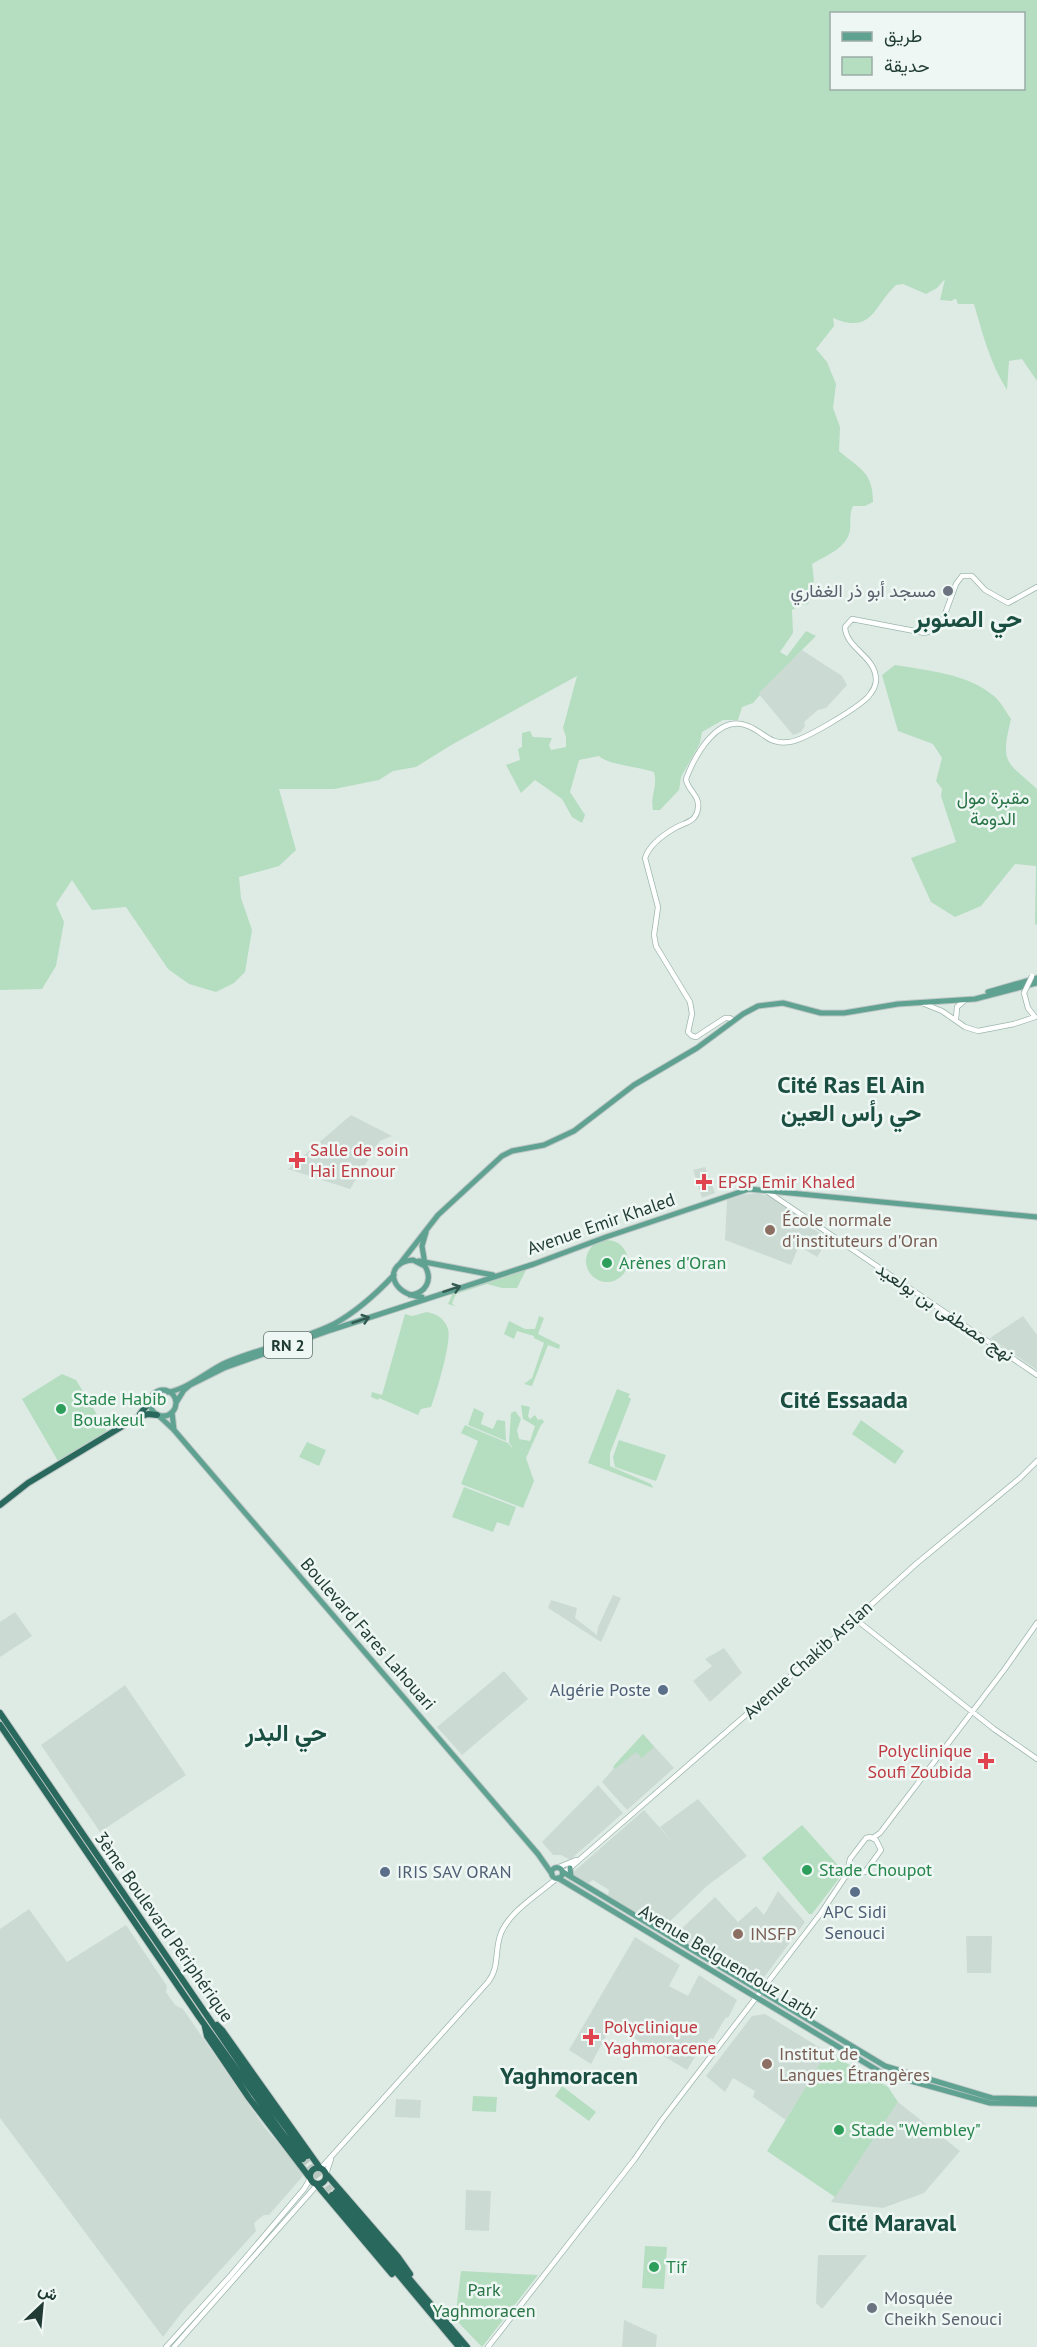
<svg xmlns="http://www.w3.org/2000/svg" width="1037" height="2347" font-family="'PT Sans',Vazirmatn,sans-serif">
	<style>
		.built { fill: #ccdad4 }
		.green { fill: #b5ddc0; fill-rule: evenodd }
		.lines { fill: none; stroke-linecap: round; stroke-linejoin: round }
		.highway-tunnel { stroke: #b8c8c1; stroke-width: 6; stroke-dasharray: 6 3; stroke-linecap: butt }
		.secondary-casing { stroke: #9db7ad; stroke-width: 6 }
		.primary-casing { stroke: #c0c8c6; stroke-width: 7 }
		.highway-casing { stroke: #c0c8c6; stroke-width: 8 }
		.secondary { stroke: #fff; stroke-width: 4.5 }
		.primary { stroke: #60a292; stroke-width: 5 }
		.highway { stroke: #29685c; stroke-width: 6 }
		.secondary-bridge-casing { stroke: #9db7ad; stroke-width: 6; stroke-linecap: butt }
		.secondary-bridge { stroke: #fff; stroke-width: 4.5 }
		.oneway { stroke: #325a50 }
		.worship-dot { fill: #6b7280; stroke: #eef7f3; stroke-width: 2 }
		.health-dot { fill: #e0444e; stroke: #eef7f3; stroke-width: 2 }
		.education-dot { fill: #8d6e63; stroke: #eef7f3; stroke-width: 2 }
		.leisure-dot { fill: #2e9e5b; stroke: #eef7f3; stroke-width: 2 }
		.service-dot { fill: #5c6f8a; stroke: #eef7f3; stroke-width: 2 }
		.labels { text-anchor: middle; stroke-width: 5; stroke-linejoin: round; paint-order: stroke }
		.shield { fill: #eef7f3; stroke: #5d736d; stroke-width: 1.5 }
		.shield-label { font-size: 16px; font-weight: bold; fill: #1f3b33 }
		.worship-label { font-size: 18px; fill: #5b616d; stroke: #eef7f3; text-anchor: end }
		.park-label { font-size: 18px; fill: #277345; stroke: #eef7f3 }
		.health-label { font-size: 18px; fill: #be3a42; stroke: #eef7f3; text-anchor: start }
		.education-label { font-size: 18px; fill: #785e54; stroke: #eef7f3; text-anchor: start }
		.street-label { font-size: 18px; fill: #1f3b33; stroke: #eef7f3 }
		.leisure-label { font-size: 18px; fill: #27864d; stroke: #eef7f3; text-anchor: start }
		.service-label { font-size: 18px; fill: #4e5e75; stroke: #eef7f3; text-anchor: end }
		.district-label { font-size: 24px; font-weight: bold; fill: #1a4e41; stroke: #eef7f3 }
	</style>
	<rect width="100%" height="100%" fill="#deebe5"/>
	<!-- built -->
	<path class="built" d="M 802,650 L 842,676 L 847,685 L 826,708 L 818,710 L 804,722 L 805,726 L 801,732 L 793,735 L 758,693 Z
		M 351,1115 L 392,1136 L 380,1141 L 350,1189 L 288,1169 L 295,1163 L 293,1161 L 298,1157 L 300,1159 Z
		M 705,1167 L 715,1193 L 702,1198 L 693,1170 Z
		M 757,1193 L 769,1196 L 810,1223 L 809,1226 L 824,1236 L 826,1235 L 830,1238 L 817,1257 L 799,1246 L 791,1265 L 725,1240 L 727,1200 L 741,1195 Z
		M 1023,1316 L 1037,1335 L 1037,1370 L 990,1338 Z
		M 613,1595 L 621,1598 L 601,1642 L 548,1608 L 551,1600 L 577,1608 L 575,1618 L 597,1635 L 598,1627 Z
		M 15,1612 L 32,1636 L 0,1657 L 0,1622 Z
		M 724,1648 L 742,1673 L 710,1702 L 693,1681 L 712,1666 L 705,1659 Z
		M 504,1671 L 528,1699 L 462,1755 L 437,1727 Z
		M 125,1685 L 186,1775 L 100,1832 L 41,1745 Z
		M 643,1734 L 674,1768 L 627,1810 L 602,1782 Z
		M 598,1785 L 623,1813 L 570,1860 L 561,1855 L 553,1855 L 542,1842 Z
		M 698,1799 L 747,1856 L 708,1885 L 663,1928 L 608,1896 L 609,1890 L 593,1880 L 587,1884 L 571,1874 L 644,1810 L 677,1847 L 660,1827 Z
		M 778,1891 L 805,1922 L 762,1980 L 751,1982 L 680,1938 L 679,1931 L 715,1897 L 738,1922 L 756,1906 L 764,1915 Z
		M 29,1909 L 67,1962 L 126,1925 L 167,1986 L 166,1992 L 175,2005 L 183,2009 L 265,2128 L 303,2172 L 302,2177 L 269,2215 L 264,2215 L 254,2223 L 256,2231 L 183,2311 L 163,2337 L 0,2118 L 0,1929 Z
		M 966,1936 L 992,1936 L 991,1973 L 967,1973 Z
		M 635,1937 L 680,1965 L 669,1986 L 688,1996 L 699,1975 L 737,2000 L 728,2018 L 726,2017 L 713,2039 L 710,2038 L 700,2053 L 698,2052 L 687,2070 L 612,2025 L 591,2064 L 569,2050 Z
		M 765,2014 L 827,2052 L 786,2120 L 753,2097 L 755,2091 L 733,2078 L 725,2092 L 706,2076 L 752,2016 Z
		M 396,2099 L 421,2100 L 420,2118 L 395,2117 Z
		M 898,2102 L 960,2151 L 924,2193 L 883,2208 L 831,2202 Z
		M 466,2190 L 491,2191 L 489,2231 L 465,2230 Z
		M 818,2255 L 867,2255 L 822,2309 L 816,2303 Z
		M 624,2320 L 657,2335 L 656,2347 L 622,2347 Z"/>
	<!-- green -->
	<path class="green" d="M 0,0 L 1037,0 L 1037,381 L 1022,359 L 1009,361 L 1007,390 C 990,363 983,335 974,304 L 958,304 L 956,299 L 954,299 L 952,301 L 940,300 L 945,279 L 937,288 L 926,294 L 903,284 L 896,285 C 873,306 873,335 833,318 L 834,326 L 816,349 L 827,362 L 836,384 L 833,408 L 840,427 L 839,451 C 860,469 873,472 873,502 L 865,506 L 853,506 C 849,514 851,521 850,530 C 847,548 827,555 812,564 C 814,578 816,591 808,604 L 801,605 L 792,610 L 793,633 L 780,652 L 787,656 L 806,631 L 816,636 L 759,693 L 760,695 L 753,703 L 742,707 L 738,720 L 723,720 L 702,732 L 700,743 L 681,777 L 679,790 L 660,810 L 653,810 C 650,795 658,787 654,772 C 640,767 608,765 599,756 L 579,760 L 570,792 L 585,815 L 582,823 L 572,817 L 562,799 L 535,780 L 521,793 L 506,765 L 520,760 L 518,749 L 522,747 L 522,733 L 530,731 L 533,737 L 552,738 L 549,745 L 551,750 L 566,747 L 566,737 L 563,728 L 577,676 L 453,744 L 416,767 L 393,771 L 379,780 L 334,789 L 279,789 L 296,850 L 279,866 L 239,877 L 241,898 L 252,930 L 245,972 L 234,983 L 216,992 L 189,984 L 168,969 L 126,907 L 92,910 L 72,880 L 56,904 L 64,922 L 56,966 L 42,989 L 0,990 ZM 832,14 L 1024,14 L 1024,88 L 832,88 Z
		M 895,665 C 929,671 966,673 994,696 C 1001,702 1006,712 1011,719 C 1000,765 1006,760 1037,789 L 1037,925 L 1035,924 L 1036,866 L 1015,864 L 981,906 L 955,917 L 931,902 L 911,858 L 956,842 L 941,796 L 942,789 L 936,781 L 942,758 L 933,744 L 898,731 L 882,675 Z
		M586 1261a21 21 0 1 1 42 0a21 21 0 1 1-42 0Z
		M 515,1270 L 526,1270 L 517,1288 L 502,1288 L 487,1284 L 456,1294 L 452,1303 L 455,1306 L 448,1304 L 452,1295 L 447,1293 Z
		M 427,1312 C 437,1314 445,1319 448,1329 C 452,1342 436,1394 431,1407 L 421,1409 L 418,1415 L 379,1398 L 378,1400 L 371,1397 L 372,1392 L 382,1395 L 405,1314 L 412,1316 Z
		M 539,1316 L 544,1318 L 538,1334 L 560,1345 L 559,1349 L 548,1345 L 532,1386 L 524,1384 L 532,1378 L 544,1343 L 534,1338 L 534,1336 L 517,1331 L 514,1339 L 504,1334 L 509,1321 L 525,1329 L 535,1329 Z
		M 62,1374 L 76,1380 L 107,1431 L 58,1461 L 22,1399 Z
		M 617,1389 L 630,1394 L 628,1397 L 631,1399 L 610,1453 L 610,1466 L 651,1484 L 653,1488 L 588,1463 Z
		M 521,1405 L 530,1407 L 528,1416 L 530,1419 L 535,1415 L 538,1420 L 542,1419 L 544,1422 L 541,1425 L 526,1458 L 534,1481 L 523,1508 L 461,1484 L 478,1441 L 461,1433 L 465,1425 L 508,1443 L 513,1449 L 509,1442 L 511,1413 L 515,1411 L 521,1419 L 517,1430 L 519,1439 L 530,1441 L 535,1426 L 523,1419 Z
		M 474,1408 L 484,1413 L 481,1424 L 493,1429 L 497,1420 L 505,1421 L 506,1441 L 468,1425 Z
		M 861,1420 L 904,1451 L 895,1464 L 852,1434 Z
		M 619,1440 L 666,1455 L 656,1481 L 615,1467 L 613,1457 Z
		M 307,1442 L 326,1450 L 319,1466 L 299,1457 Z
		M 464,1487 L 516,1507 L 509,1526 L 497,1522 L 493,1532 L 452,1517 Z
		M 643,1734 L 654,1747 L 642,1758 L 636,1752 L 615,1769 L 613,1767 L 617,1762 Z
		M 802,1825 L 844,1872 L 812,1914 L 809,1914 L 762,1858 Z
		M 827,2052 L 888,2087 L 898,2102 L 835,2197 L 767,2151 Z
		M 562,2086 L 596,2112 L 589,2121 L 555,2096 Z
		M 473,2096 L 497,2097 L 496,2112 L 472,2111 Z
		M 645,2246 L 667,2247 L 664,2289 L 642,2288 Z
		M 461,2271 L 538,2275 L 482,2347 L 455,2319 Z"/>
	<g class="lines">
		<!-- highway-tunnel -->
		<path class="highway-tunnel" d="M 307,2156 L 336,2192
			M 303,2159 L 332,2195"/>
		<!-- secondary casing -->
		<g class="secondary-casing">
			<path id="secondary" d="M 1024,993 L 1028,1008 L 1035,1017
				M 922,1003 L 942,1011 L 965,1027 L 978,1031 L 1014,1024 L 1035,1017
				M 956,1019 L 957,1007 L 965,1000
				M 733,1021 L 730,1018 L 725,1018 L 696,1037 L 692,1036 L 688,1032 L 692,1014 L 690,1002 L 656,946 L 654,935 L 658,907 L 645,858 C 649,846 663,835 675,828 C 685,822 696,823 698,808 C 700,795 687,790 686,779 C 695,755 718,713 748,726 C 764,732 769,745 789,742 C 804,741 857,708 868,697 C 872,692 876,687 876,680 C 876,656 846,649 845,627 L 852,619 L 925,633 L 936,629 L 941,625 L 956,584 L 962,576 L 972,576 L 985,590 L 1008,603 L 1037,587
				M 765,1190 L 1037,1375
				M 854,1618 L 994,1729 L 1037,1759
				M 874,1837 L 880,1833 L 1004,1670 L 1037,1623
				M 559,1867 L 576,1860
				M 563,1874 L 831,1641 L 916,1564 L 1020,1478 L 1037,1461
				M 321,2168 L 488,1982 C 500,1967 494,1951 501,1933 C 510,1911 539,1894 557,1878
				M 326,2174 L 331,2159
				M 166,2347 L 231,2275 L 304,2189 L 310,2179
				M 174,2347 L 317,2185
				M 488,2347 L 634,2160 L 662,2120 L 821,1913 L 847,1874 L 850,1859 L 866,1838 L 870,1837 L 876,1840 L 881,1850 L 865,1872 L 851,1874 L 845,1877"/>
		</g>
		<!-- primary casing -->
		<g class="primary-casing">
			<path id="primary" d="M 988,992 L 1037,978
				M 419,1261 L 493,1275
				M 425,1264 L 422,1246 L 426,1232
				M 399,1265 L 438,1215 L 502,1156 L 512,1151 L 544,1145 L 574,1131 L 634,1085 L 697,1048 L 743,1014 L 758,1006 L 783,1003 L 821,1013 L 844,1013 L 898,1004 L 975,999 L 1037,983
				M 410,1295 C 426,1293 433,1280 425,1266 L 413,1260 C 383,1262 389,1295 422,1297
				M150 1403a13 13 0 1 1 26 0a13 13 0 1 1-26 0Z
				M 168,1392 C 186,1390 208,1371 225,1363 C 260,1348 300,1341 334,1324 C 356,1312 377,1293 394,1275
				M 176,1403 L 184,1390 L 190,1385 L 224,1368 L 331,1330 L 534,1264 L 606,1237 L 749,1189 L 1037,1217
				M 172,1412 L 174,1430
				M 159,1416 L 174,1430 L 538,1854 L 552,1874
				M551.5 1873a5.5 5.5 0 1 1 11 0a5.5 5.5 0 1 1-11 0Z
				M 570,1868 L 571,1877
				M 563,1872 L 885,2066 L 992,2098 L 1037,2099
				M 558,1878 L 882,2073 L 990,2103 L 1037,2104"/>
		</g>
		<!-- highway casing -->
		<g class="highway-casing">
			<path id="highway" d="M 140,1414 L 151,1400
				M 0,1505 L 28,1483 L 136,1418 L 148,1414 L 157,1415
				M 0,1713 L 258,2090 L 307,2156
				M 0,1725 L 199,2017 L 282,2133 L 303,2159
				M 217,2025 L 222,2030 L 320,2168
				M 205,2027 L 207,2036 L 249,2098 L 310,2178
				M310 2176a8 8 0 1 1 16 0a8 8 0 1 1-16 0Z
				M 327,2175 L 398,2257 L 410,2274
				M 317,2185 L 392,2274
				M 336,2192 L 467,2347
				M 332,2195 L 459,2347"/>
		</g>
		<!-- secondary -->
		<use href="#secondary" class="secondary"/>
		<!-- primary -->
		<use href="#primary" class="primary"/>
		<!-- highway -->
		<use href="#highway" class="highway"/>
		<!-- secondary-bridge casing -->
		<g class="secondary-bridge-casing">
			<path id="secondary-bridge" d="M 1024,993 L 1032,976"/>
		</g>
		<!-- secondary-bridge -->
		<use href="#secondary-bridge" class="secondary-bridge"/>
	</g>
	<!-- one-way arrows -->
	<defs><path id="oneway-shaft" d="M-6 0H5M1.5-3L5.5 0L1.5 3" fill="none" stroke-width="1.6" stroke-linecap="round" stroke-linejoin="round" transform="scale(1.5)"/></defs>
	<g class="oneway">
		<use href="#oneway-shaft" transform="translate(452 1289) rotate(-18)"/>
		<use href="#oneway-shaft" transform="translate(361 1320) rotate(-19)"/>
	</g>
	<!-- markers -->
	<g class="worship-dot">
		<circle cx="948" cy="591" r="6"/>
		<circle cx="872" cy="2308" r="6"/>
	</g>
	<g class="health-dot">
		<path d="M294 1151h6v6h6v6h-6v6h-6v-6h-6v-6h6z"/>
		<path d="M701 1173h6v6h6v6h-6v6h-6v-6h-6v-6h6z"/>
		<path d="M983 1752h6v6h6v6h-6v6h-6v-6h-6v-6h6z"/>
		<path d="M588 2028h6v6h6v6h-6v6h-6v-6h-6v-6h6z"/>
	</g>
	<g class="education-dot">
		<circle cx="770" cy="1230" r="6"/>
		<circle cx="738" cy="1934" r="6"/>
		<circle cx="767" cy="2064" r="6"/>
	</g>
	<g class="leisure-dot">
		<circle cx="607" cy="1263" r="6"/>
		<circle cx="61" cy="1409" r="6"/>
		<circle cx="807" cy="1870" r="6"/>
		<circle cx="839" cy="2130" r="6"/>
		<circle cx="654" cy="2267" r="6"/>
	</g>
	<g class="service-dot">
		<circle cx="663" cy="1690" r="6"/>
		<circle cx="385" cy="1872" r="6"/>
		<circle cx="855" cy="1892" r="6"/>
	</g>
	<g class="labels">
		<!-- shield labels -->
		<rect class="shield" x="264" y="1332" width="48" height="26" rx="4.5"/>
		<g class="shield-label">
			<text x="288" y="1351">RN 2</text>
		</g>
		<!-- worship labels -->
		<g class="worship-label">
			<text x="936" y="597">مسجد أبو ذر الغفاري</text>
			<text x="884" y="2304" text-anchor="start">Mosquée<tspan x="884" dy="21">Cheikh Senouci</tspan></text>
		</g>
		<!-- park labels -->
		<g class="park-label">
			<text x="993" y="804">مقبرة مول<tspan x="993" dy="21">الدومة</tspan></text>
			<text x="484" y="2296">Park<tspan x="484" dy="21">Yaghmoracen</tspan></text>
		</g>
		<!-- health labels -->
		<g class="health-label">
			<text x="310" y="1156">Salle de soin<tspan x="310" dy="21">Hai Ennour</tspan></text>
			<text x="718" y="1188">EPSP Emir Khaled</text>
			<text x="972" y="1757" text-anchor="end">Polyclinique<tspan x="972" dy="21">Soufi Zoubida</tspan></text>
			<text x="604" y="2033">Polyclinique<tspan x="604" dy="21">Yaghmoracene</tspan></text>
		</g>
		<!-- education labels -->
		<g class="education-label">
			<text x="782" y="1226">École normale<tspan x="782" dy="21">d'instituteurs d'Oran</tspan></text>
			<text x="750" y="1940">INSFP</text>
			<text x="779" y="2060">Institut de<tspan x="779" dy="21">Langues Étrangères</tspan></text>
		</g>
		<!-- street labels -->
		<g class="street-label">
			<text transform="translate(601 1224) rotate(-19)" y="6">Avenue Emir Khaled</text>
			<text transform="translate(945 1312) rotate(34)" y="6">نهج مصطفى بن بولعيد</text>
			<text transform="translate(368 1634) rotate(49)" y="6">Boulevard Fares Lahouari</text>
			<text transform="translate(808 1660) rotate(-42)" y="6">Avenue Chakib Arslan</text>
			<text transform="translate(164 1927) rotate(55)" y="6">3ème Boulevard Périphérique</text>
			<text transform="translate(728 1962) rotate(31)" y="6">Avenue Belguendouz Larbi</text>
		</g>
		<!-- leisure labels -->
		<g class="leisure-label">
			<text x="619" y="1269">Arènes d'Oran</text>
			<text x="73" y="1405">Stade Habib<tspan x="73" dy="21">Bouakeul</tspan></text>
			<text x="819" y="1876">Stade Choupot</text>
			<text x="851" y="2136">Stade "Wembley"</text>
			<text x="666" y="2273">Tif</text>
		</g>
		<!-- service labels -->
		<g class="service-label">
			<text x="651" y="1696">Algérie Poste</text>
			<text x="397" y="1878" text-anchor="start">IRIS SAV ORAN</text>
			<text x="855" y="1918" text-anchor="middle">APC Sidi<tspan x="855" dy="21">Senouci</tspan></text>
		</g>
		<!-- district labels -->
		<g class="district-label">
			<text x="968" y="627">حي الصنوبر</text>
			<text x="851" y="1093">Cité Ras El Ain<tspan x="851" dy="28">حي رأس العين</tspan></text>
			<text x="844" y="1408">Cité Essaada</text>
			<text x="286" y="1741">حي البدر</text>
			<text x="569" y="2084">Yaghmoracen</text>
			<text x="892" y="2231">Cité Maraval</text>
		</g>
	</g>
	<!-- legend -->
	<rect x="830" y="12" width="195" height="78" fill="#eef7f3" stroke="#9baca6" stroke-width="1.5"/>
	<rect x="842" y="32" width="30" height="9" fill="#60a292" stroke="#9baca6" stroke-width="1.5"/>
	<text x="884" y="42" font-size="18" fill="#1f3b33">طريق</text>
	<rect x="842" y="57" width="30" height="18" fill="#b5ddc0" stroke="#9baca6" stroke-width="1.5"/>
	<text x="884" y="72" font-size="18" fill="#1f3b33">حديقة</text>
	<!-- north arrow -->
	<g transform="translate(42 2305) rotate(26)" stroke="#eef7f3" stroke-width="4.5" paint-order="stroke">
	<path d="M0-4.5L10 22L0 15L-10 22Z" fill="#1f3b33"/>
	<text y="-9" font-size="16" font-weight="bold" text-anchor="middle" fill="#1f3b33">ش</text>
	</g>
</svg>
